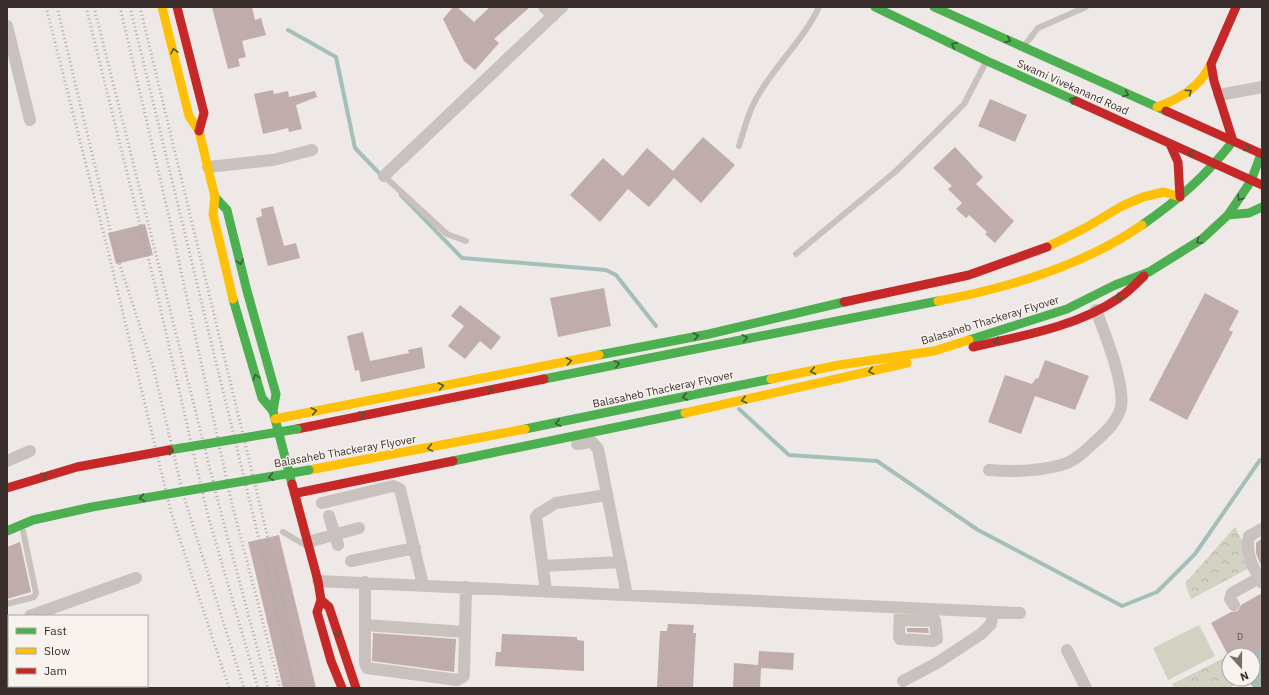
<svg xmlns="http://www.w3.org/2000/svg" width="1269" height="695" font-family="'IBM Plex Sans',sans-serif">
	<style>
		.forest { fill: url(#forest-crowns) }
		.pitch { fill: #d2d2c2 }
		.water { fill: #a4beba }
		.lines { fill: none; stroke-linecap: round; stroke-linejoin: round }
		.stream { stroke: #a4beba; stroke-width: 4 }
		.building { fill: #c0acaa }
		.lane { stroke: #c8c1be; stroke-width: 6 }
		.street { stroke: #c8c1be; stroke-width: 12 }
		.fast { stroke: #4caf50; stroke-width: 9 }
		.slow { stroke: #ffc107; stroke-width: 9 }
		.jam { stroke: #c62828; stroke-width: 9 }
		.rail { stroke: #afaaa9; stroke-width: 3; stroke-dasharray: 1 3; stroke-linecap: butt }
		.fast-bridge { stroke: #4caf50; stroke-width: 9 }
		.jam-bridge { stroke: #c62828; stroke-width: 9 }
		.oneway { stroke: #405b39 }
		.labels { text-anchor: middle; stroke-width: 3; stroke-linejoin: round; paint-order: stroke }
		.number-label { font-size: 9px; fill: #5b4e4c }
		.street-label { font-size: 11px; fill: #392e2c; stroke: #f9f3ef }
	</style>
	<defs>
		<pattern id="forest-crowns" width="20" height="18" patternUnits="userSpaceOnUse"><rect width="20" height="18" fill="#d2d2c2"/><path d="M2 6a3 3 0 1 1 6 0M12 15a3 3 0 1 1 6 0" fill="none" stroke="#b5b5a7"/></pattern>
	</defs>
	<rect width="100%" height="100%" fill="#eee9e6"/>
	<!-- forest -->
	<path class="forest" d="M 1235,527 L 1255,565 L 1191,599 L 1185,583 Z
		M 1228,656 L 1229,679 L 1240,679 L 1242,682 L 1229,688 L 1174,688 L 1172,684 Z"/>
	<!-- pitch -->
	<path class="pitch" d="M 1199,625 L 1215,656 L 1168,680 L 1153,648 Z"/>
	<!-- water -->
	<path class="water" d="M 1262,640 L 1262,688 L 1254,688 L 1246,679 L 1253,679 L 1253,655 L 1247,655 Z"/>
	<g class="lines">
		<!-- stream -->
		<path class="stream" d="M 288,30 L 336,57 L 355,148 L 382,176
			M 401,195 L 462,258 L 606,270 L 616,275 L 656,326
			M 739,409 L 789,455 L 877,461 L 978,530 L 1122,606 L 1157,592 L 1195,554 L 1260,460"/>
	</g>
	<!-- building -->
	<path class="building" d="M 212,7 L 252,7 L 255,20 L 261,18 L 266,35 L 242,41 L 246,57 L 238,59 L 240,66 L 228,69 Z
		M 453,7 L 457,7 L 474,22 L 490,7 L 530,7 L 494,39 L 499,43 L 475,70 L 464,61 L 443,19 Z
		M 273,90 L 274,94 L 288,91 L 289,97 L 315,91 L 317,97 L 296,105 L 302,129 L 289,132 L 288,128 L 263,134 L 254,94 Z
		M 990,99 L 1027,115 L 1015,142 L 978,126 Z
		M 703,137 L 735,165 L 701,203 L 674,178 L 649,207 L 628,189 L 600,222 L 570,195 L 603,158 L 623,176 L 647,148 L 673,171 Z
		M 955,147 L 983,177 L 976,184 L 1014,221 L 995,243 L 985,234 L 987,232 L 969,215 L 966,218 L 956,209 L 962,203 L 948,189 L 952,186 L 933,168 Z
		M 273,206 L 284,246 L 296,243 L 300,258 L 268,266 L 256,218 L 262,216 L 261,209 Z
		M 145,224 L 153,255 L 116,264 L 108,233 Z
		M 604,288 L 611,326 L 558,337 L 550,298 Z
		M 1205,293 L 1239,311 L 1229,330 L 1233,332 L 1187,420 L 1149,400 Z
		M 460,305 L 501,337 L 491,350 L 480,341 L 465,359 L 448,346 L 464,326 L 451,316 Z
		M 363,332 L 370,361 L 409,353 L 408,350 L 422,347 L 425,368 L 361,382 L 359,370 L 355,371 L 347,336 Z
		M 1045,360 L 1089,376 L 1075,410 L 1035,396 L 1021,434 L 988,422 L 1005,375 L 1032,384 L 1036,378 L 1038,379 Z
		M 279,535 L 316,688 L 283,688 L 248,542 Z
		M 1262,538 L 1262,568 L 1256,553 L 1256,543 Z
		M 20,542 L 31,592 L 7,599 L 7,547 Z
		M 1262,593 L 1262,648 L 1250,655 L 1228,655 L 1211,623 L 1231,612 L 1238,611 L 1241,605 Z
		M 668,624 L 694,625 L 693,633 L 696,633 L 693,688 L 657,688 L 660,631 L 667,631 Z
		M 907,628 L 928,628 L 929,633 L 907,632 Z
		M 373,633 L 456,639 L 454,672 L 372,661 Z
		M 502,634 L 577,637 L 577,640 L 584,641 L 584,671 L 495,666 L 496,652 L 501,652 Z
		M 759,651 L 794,653 L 793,670 L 761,668 L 760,688 L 733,688 L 734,663 L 758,665 Z"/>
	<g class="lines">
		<!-- lane -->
		<path class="lane" d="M 1024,46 L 1038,28 L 1086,7
			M 739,146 C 744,130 748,113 756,99 C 774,66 803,41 819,7
			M 384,176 L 447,234 L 466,241
			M 796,254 L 896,171 L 942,126 L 964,104 L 986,62
			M 283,532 L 305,545
			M 7,604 L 34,597 L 36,593 L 23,531"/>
		<!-- street -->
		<path class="street" d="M 544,7 L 553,16
			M 7,26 L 30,120
			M 1219,95 L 1262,87
			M 208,167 L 273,160 L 312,150
			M 384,176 L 562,7
			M 577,444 L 592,442 L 598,449 L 627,595
			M 7,461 L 30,451
			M 989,470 C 1013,472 1039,471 1061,465 C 1076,461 1088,448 1098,439 C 1108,430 1118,420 1121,407 C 1125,383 1105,334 1096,310
			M 322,503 L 393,486 L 400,489 L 423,585
			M 329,516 L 338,545
			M 1262,529 L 1249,536 C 1245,553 1253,568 1262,583
			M 308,542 L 359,528
			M 351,561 L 415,548
			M 543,566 L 621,562
			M 318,581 L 1020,613
			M 365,582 L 365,663 L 367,668 L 457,680 L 463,677 L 464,674 L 466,587
			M 546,591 L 536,517 L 538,514 L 556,503 L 607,495
			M 1234,605 L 1230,599 L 1232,593 L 1259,578
			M 30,616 L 136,578
			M 900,620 L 935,621 L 937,639 L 933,641 L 900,639 L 899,637 L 900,608
			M 365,625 L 465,632
			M 7,627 L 9,626
			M 1067,650 L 1086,688
			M 903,681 L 937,663 L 981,634 L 991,624 L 993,612
			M 34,686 L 35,688"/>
		<!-- fast -->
		<path class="fast" d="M 875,7 L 987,61 L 1076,101
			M 934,7 L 1166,111
			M 215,197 L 227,210 L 247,291 L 276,394 L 273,411 L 292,484
			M 1228,215 L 1249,213 L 1262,207
			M 1142,225 C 1178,200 1206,176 1233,141
			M 233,299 L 262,398 L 273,411
			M 969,340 L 1067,309 L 1115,285 L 1149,272 L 1202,239 L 1228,215 L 1251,181 L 1261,154
			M 599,355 L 709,334 L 844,302
			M 544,379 L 938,301
			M 525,429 L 771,379
			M 453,461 L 685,413"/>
		<!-- slow -->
		<path class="slow" d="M 162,7 L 189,116 L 199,131 L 215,197 L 213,214 L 233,299
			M 1157,107 C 1181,98 1199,88 1211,64
			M 1047,247 L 1085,228 L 1122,206 L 1143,197 L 1164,192 L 1180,197
			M 938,301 C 1008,288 1083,266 1142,225
			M 771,379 L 839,365 L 934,351 L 969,340
			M 685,413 L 907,363
			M 275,419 L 599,355
			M 309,470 L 525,429"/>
		<!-- jam -->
		<path class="jam" d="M 177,7 L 204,113 L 199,131
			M 1076,101 L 1262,185
			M 1166,111 L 1262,154
			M 1233,141 L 1214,81 L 1211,64 L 1236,7
			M 1170,144 L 1178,162 L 1180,197
			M 844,302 L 969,275 L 1047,247
			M 973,347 C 1021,336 1077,327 1119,298 C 1128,292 1136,284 1144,276
			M 297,429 L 544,379
			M 292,484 L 318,581 L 321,600 L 317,612 L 331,661 L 342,688
			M 297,493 L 453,461
			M 321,600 L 329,607 L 356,688"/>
		<!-- rail -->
		<path class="rail" d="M 46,7 L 108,251 L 171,512 L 229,688
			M 57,7 L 115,250 L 153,366 L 183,494 L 244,688
			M 86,7 L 155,285 L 207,512 L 258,688
			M 94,7 L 220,509 L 268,688
			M 120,7 L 173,234 L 232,504 L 280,688
			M 130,7 L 295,688
			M 140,7 L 304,688"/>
		<!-- fast-bridge -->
		<path class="fast-bridge" d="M 169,450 L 297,429
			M 7,531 L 33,520 L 92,507 L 309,470"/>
		<!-- jam-bridge -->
		<path class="jam-bridge" d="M 7,488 L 77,467 L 169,450"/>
	</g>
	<!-- one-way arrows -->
	<defs><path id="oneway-chevron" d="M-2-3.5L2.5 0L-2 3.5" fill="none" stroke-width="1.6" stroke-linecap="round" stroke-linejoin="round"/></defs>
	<g class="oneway">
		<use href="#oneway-chevron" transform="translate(1008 40) rotate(24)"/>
		<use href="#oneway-chevron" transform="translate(954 45) rotate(-154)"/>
		<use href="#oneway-chevron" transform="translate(174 51) rotate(-103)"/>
		<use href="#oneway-chevron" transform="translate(1189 92) rotate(-37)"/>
		<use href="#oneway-chevron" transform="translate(1126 94) rotate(24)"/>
		<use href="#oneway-chevron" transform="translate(1072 100) rotate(-156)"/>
		<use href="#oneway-chevron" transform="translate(1247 148) rotate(24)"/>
		<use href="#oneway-chevron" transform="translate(1191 153) rotate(-157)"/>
		<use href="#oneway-chevron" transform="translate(1240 198) rotate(124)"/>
		<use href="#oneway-chevron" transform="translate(1199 241) rotate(145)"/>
		<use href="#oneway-chevron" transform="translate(240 262) rotate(77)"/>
		<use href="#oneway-chevron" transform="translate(1119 297) rotate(143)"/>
		<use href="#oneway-chevron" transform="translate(696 336) rotate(-11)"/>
		<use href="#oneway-chevron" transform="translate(745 338) rotate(-11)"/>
		<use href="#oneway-chevron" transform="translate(997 341) rotate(165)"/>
		<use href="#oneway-chevron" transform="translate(569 361) rotate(-11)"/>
		<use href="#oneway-chevron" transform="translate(617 364) rotate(-11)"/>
		<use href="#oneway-chevron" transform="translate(813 371) rotate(168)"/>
		<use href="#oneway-chevron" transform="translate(871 371) rotate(167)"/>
		<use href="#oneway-chevron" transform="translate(256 377) rotate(-107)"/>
		<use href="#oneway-chevron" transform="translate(441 386) rotate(-11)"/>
		<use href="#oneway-chevron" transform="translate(490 390) rotate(-11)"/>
		<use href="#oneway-chevron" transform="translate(685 397) rotate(168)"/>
		<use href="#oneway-chevron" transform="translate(744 400) rotate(167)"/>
		<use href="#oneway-chevron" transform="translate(314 411) rotate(-11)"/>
		<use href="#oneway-chevron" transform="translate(362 415) rotate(-11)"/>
		<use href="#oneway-chevron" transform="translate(558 423) rotate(168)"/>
		<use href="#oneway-chevron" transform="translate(430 448) rotate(170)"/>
		<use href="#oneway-chevron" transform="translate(171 451) rotate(-9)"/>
		<use href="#oneway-chevron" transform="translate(44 476) rotate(-18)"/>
		<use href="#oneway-chevron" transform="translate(271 477) rotate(170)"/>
		<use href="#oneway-chevron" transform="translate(142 498) rotate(170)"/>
		<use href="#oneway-chevron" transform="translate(338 634) rotate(73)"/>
	</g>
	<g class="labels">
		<!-- number labels -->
		<g class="number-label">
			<text x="1240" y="640">D</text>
		</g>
		<!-- street labels -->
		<g class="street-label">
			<text transform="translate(1073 87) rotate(24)" y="4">Swami Vivekanand Road</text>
			<text transform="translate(990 320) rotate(-17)" y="4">Balasaheb Thackeray Flyover</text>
			<text transform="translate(663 389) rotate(-12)" y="4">Balasaheb Thackeray Flyover</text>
			<text transform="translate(345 451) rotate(-10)" y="4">Balasaheb Thackeray Flyover</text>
		</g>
	</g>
	<!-- border -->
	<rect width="1269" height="695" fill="none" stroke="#392e2c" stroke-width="16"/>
	<!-- legend -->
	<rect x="8" y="615" width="140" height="72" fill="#f9f3ef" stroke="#aca4a1"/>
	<rect x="16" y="628" width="20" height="6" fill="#4caf50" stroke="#aca4a1"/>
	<text x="44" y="635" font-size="12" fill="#392e2c">Fast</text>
	<rect x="16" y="648" width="20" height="6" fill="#ffc107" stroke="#aca4a1"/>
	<text x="44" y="655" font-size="12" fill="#392e2c">Slow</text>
	<rect x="16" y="668" width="20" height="6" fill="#c62828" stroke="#aca4a1"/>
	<text x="44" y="675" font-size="12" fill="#392e2c">Jam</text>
	<!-- north arrow -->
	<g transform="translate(1241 667) rotate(159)"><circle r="19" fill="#f9f3ef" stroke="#aca4a1"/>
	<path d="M0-3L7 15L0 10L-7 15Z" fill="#786f6d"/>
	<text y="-6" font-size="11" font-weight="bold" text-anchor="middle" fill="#392e2c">N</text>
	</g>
</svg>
